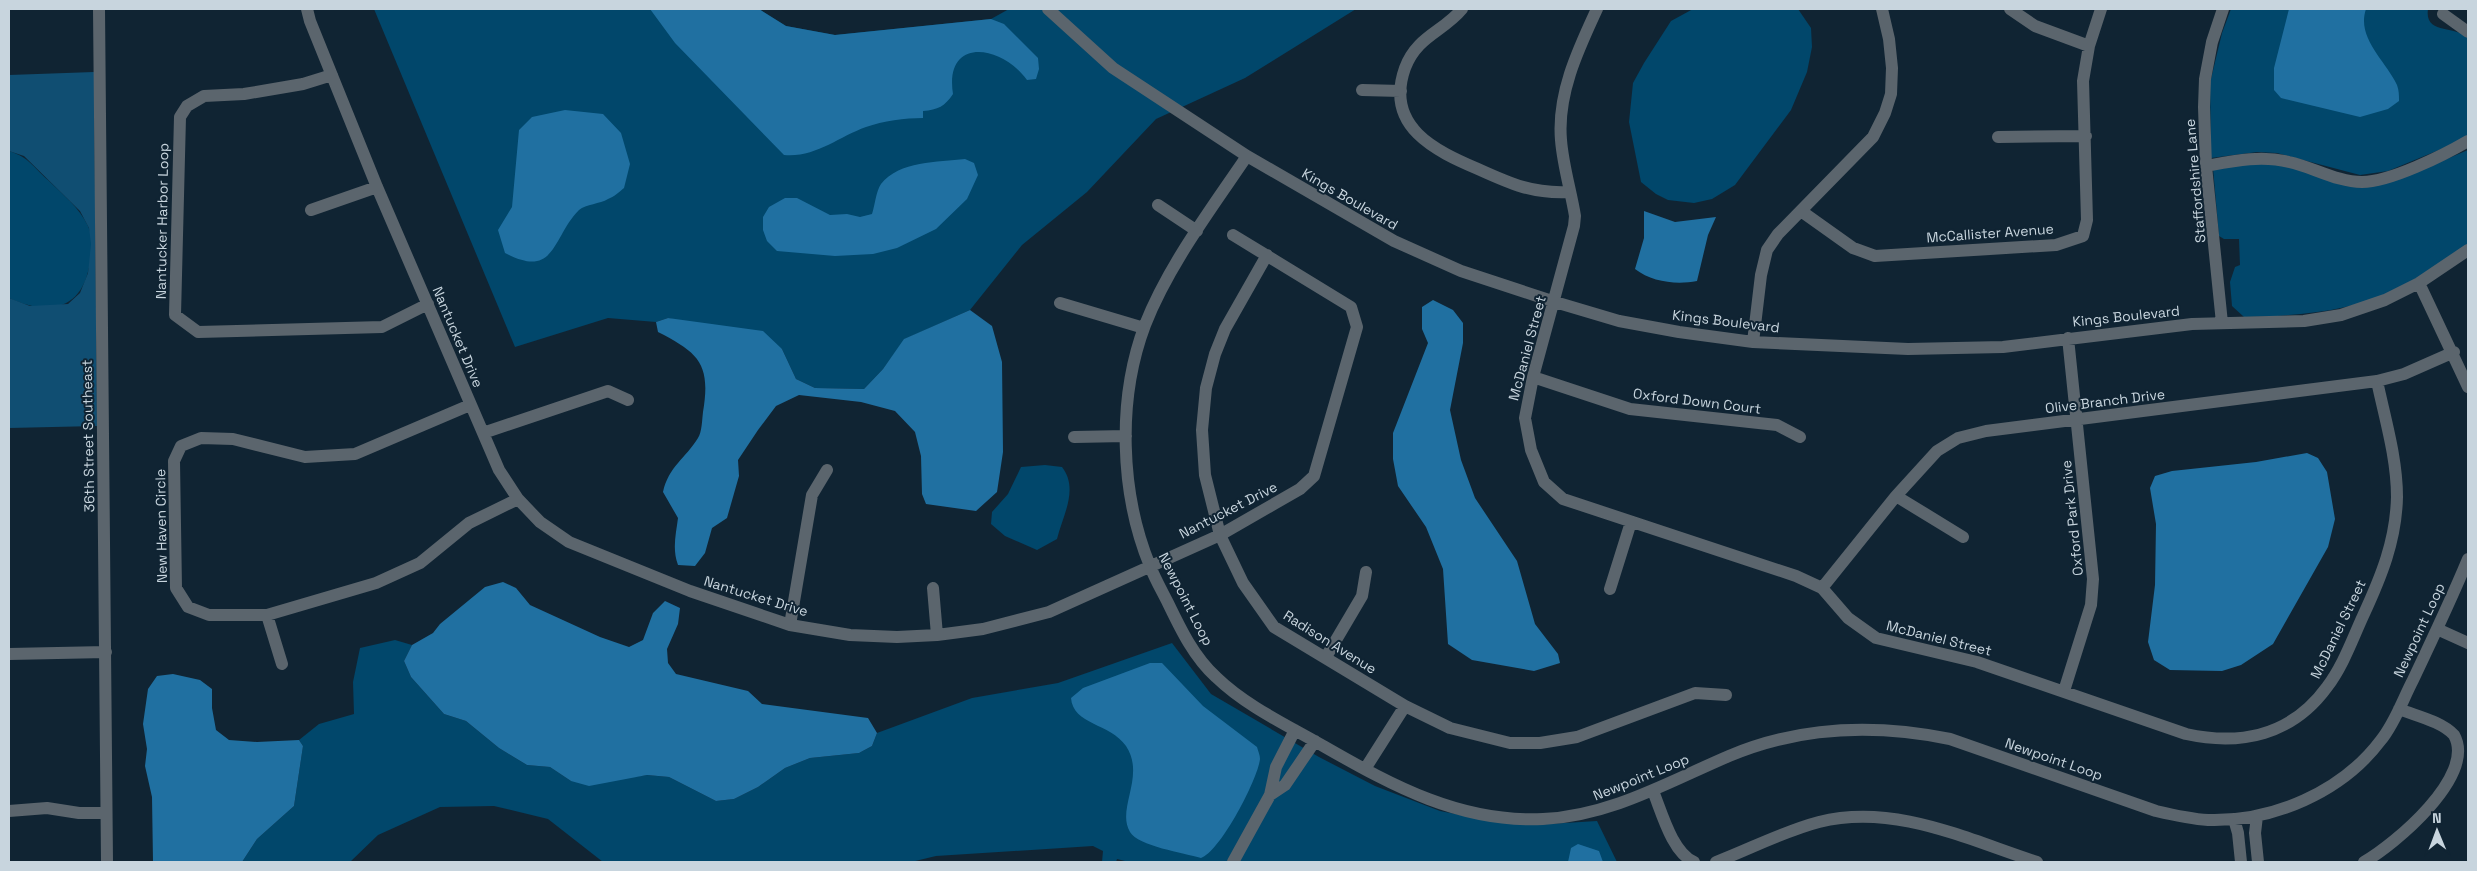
<svg xmlns="http://www.w3.org/2000/svg" width="2477" height="871" font-family="'Space Grotesk',sans-serif">
	<style>
		.green { fill: #01476b }
		.forest { fill: #104e72 }
		.water { fill: #2070a1 }
		.lines { fill: none; stroke-linecap: round; stroke-linejoin: round }
		.minor { stroke: #5b656d; stroke-width: 12 }
		.labels { text-anchor: middle; stroke-width: 4; stroke-linejoin: round; paint-order: stroke }
		.street-label { font-size: 14px; fill: #c8d5de; stroke: #102433 }
	</style>
	<rect width="100%" height="100%" fill="#102433"/>
	<!-- green -->
	<path class="green" d="M 374,9 L 759,9 L 786,26 L 835,35 L 991,19 L 1009,9 L 1356,9 L 1245,78 L 1156,119 L 1087,192 L 1022,245 L 970,310 L 905,339 L 883,369 L 864,389 L 815,388 L 796,379 L 782,349 L 668,318 L 656,322 L 608,318 L 515,347 Z
		M 1693,9 L 1798,9 L 1811,28 L 1812,47 L 1807,72 L 1791,110 L 1735,185 L 1712,199 L 1694,203 L 1668,200 L 1656,194 L 1641,182 L 1629,122 L 1633,83 L 1644,63 L 1671,21 Z
		M 2231,9 L 2428,9 C 2424,35 2456,25 2468,38 L 2468,138 L 2388,171 L 2360,175 L 2277,153 L 2257,152 L 2211,158 L 2210,83 L 2222,33 Z
		M 2468,150 L 2468,245 C 2446,259 2424,277 2400,288 C 2351,312 2298,316 2244,317 L 2232,306 L 2230,282 L 2235,267 L 2240,265 L 2239,239 L 2224,239 L 2219,236 L 2213,168 L 2260,163 L 2279,164 L 2348,184 L 2423,169 Z
		M 9,151 C 30,158 32,166 48,180 C 63,195 79,207 88,226 C 93,236 92,250 90,261 C 84,309 50,317 9,298 Z
		M 1045,465 L 1062,467 C 1079,489 1063,515 1057,539 L 1037,550 L 1005,536 L 991,524 L 992,512 L 1008,494 L 1021,467 Z
		M 395,640 L 412,645 L 404,661 L 411,677 L 444,714 L 466,721 L 499,748 L 527,765 L 550,767 L 571,781 L 618,779 L 647,775 L 669,777 L 716,801 L 734,799 L 758,787 L 785,768 L 810,758 L 859,753 L 872,746 L 877,733 L 972,698 L 1058,683 L 1172,643 L 1211,694 L 1319,757 L 1375,786 L 1440,811 L 1481,819 L 1532,825 L 1597,821 L 1617,862 L 1129,862 L 1117,859 L 1116,862 L 1102,862 L 1103,851 L 1093,846 L 936,856 L 911,862 L 603,862 L 548,819 L 494,806 L 440,807 L 378,835 L 350,862 L 242,862 L 257,839 L 294,806 L 303,746 L 299,740 L 319,724 L 354,714 L 353,682 L 360,648 Z"/>
	<!-- forest -->
	<path class="forest" d="M 94,72 L 97,426 L 9,428 L 9,298 L 30,306 L 68,304 L 80,293 L 88,273 L 91,244 L 89,228 L 80,211 L 24,156 L 9,151 L 9,75 Z"/>
	<!-- water -->
	<path class="water" d="M 650,9 L 759,9 L 786,26 L 835,35 L 991,19 L 1004,24 L 1038,58 L 1039,69 L 1036,79 L 1027,80 C 1002,45 944,36 953,94 C 945,106 938,110 923,111 L 923,118 C 905,118 883,121 866,127 C 838,137 815,158 784,155 L 675,43 Z
		M 2289,9 L 2366,9 C 2356,38 2386,61 2397,85 C 2399,90 2399,96 2399,101 L 2388,109 L 2360,117 L 2281,98 L 2274,90 L 2274,68 Z
		M 565,110 L 603,114 L 621,133 L 630,164 L 624,188 C 619,192 614,197 608,199 C 600,204 586,204 579,210 C 552,237 556,280 505,253 L 498,230 L 512,207 L 519,130 L 532,117 Z
		M 965,159 L 974,163 L 978,175 L 967,199 L 936,229 L 897,248 L 873,254 L 835,256 L 777,251 L 767,241 L 763,230 L 763,217 L 769,207 L 785,198 L 797,198 L 830,215 L 847,214 L 860,217 L 872,214 C 875,205 876,191 881,184 C 899,161 938,162 965,159 Z
		M 1644,211 L 1675,222 L 1716,217 L 1708,235 L 1697,281 C 1676,285 1652,282 1635,269 L 1644,238 Z
		M 1433,300 L 1453,310 L 1463,323 L 1463,343 L 1450,410 L 1461,460 L 1475,498 L 1517,561 L 1535,624 L 1558,654 L 1560,663 L 1534,671 L 1472,660 L 1448,644 L 1443,569 L 1426,527 L 1398,486 L 1393,459 L 1393,433 L 1428,343 L 1422,329 L 1422,307 Z
		M 970,310 L 992,326 L 1002,362 L 1003,452 L 997,492 L 976,511 L 926,504 L 922,494 L 921,456 L 915,432 L 895,411 L 861,402 L 799,395 L 776,406 L 758,430 L 738,460 L 739,476 L 727,518 L 712,528 L 705,553 L 695,566 L 678,565 C 672,549 676,534 678,518 L 663,492 C 669,466 685,459 698,438 C 702,432 702,420 703,412 C 711,364 699,353 658,332 L 656,322 L 668,318 L 763,331 L 782,349 L 796,379 L 815,388 L 864,389 L 883,369 L 904,339 Z
		M 2307,453 L 2318,458 L 2327,472 L 2335,519 L 2328,547 L 2273,644 L 2241,665 L 2222,671 L 2170,670 L 2154,660 L 2148,642 L 2155,585 L 2156,524 L 2150,488 L 2155,476 L 2172,471 L 2256,462 Z
		M 503,582 L 516,588 L 530,605 L 600,637 L 629,647 L 643,640 L 653,613 L 665,601 L 680,608 L 678,624 L 667,649 L 668,663 L 676,674 L 748,691 L 762,704 L 868,718 L 877,733 L 872,746 L 859,753 L 810,758 L 785,768 L 758,787 L 734,799 L 716,801 L 669,777 L 647,775 L 589,786 L 571,781 L 550,767 L 527,765 L 499,748 L 466,721 L 444,714 L 411,677 L 404,661 L 412,645 L 433,633 L 440,624 L 485,587 Z
		M 1150,663 L 1162,663 L 1203,706 L 1257,747 C 1258,751 1260,755 1260,759 C 1258,779 1220,852 1201,858 C 1184,853 1138,846 1130,832 C 1116,809 1146,776 1126,746 C 1110,723 1073,725 1071,698 L 1083,688 Z
		M 173,674 L 200,680 L 212,689 L 212,708 L 216,730 L 229,740 L 257,742 L 299,740 L 303,746 L 294,806 L 257,839 L 242,862 L 153,862 L 152,797 L 145,766 L 147,749 L 143,724 L 148,689 L 157,676 Z
		M 1578,844 L 1599,851 L 1603,862 L 1568,862 L 1571,848 Z"/>
	<g class="lines">
		<!-- minor -->
		<path class="minor" d="M 99,9 L 107,862
			M 307,9 L 310,21 L 377,187 L 499,470 L 518,499 L 540,522 L 569,542 L 690,591 L 790,625 L 850,635 L 897,637 L 937,635 L 983,629 L 1049,612 L 1220,535 L 1300,489 L 1314,476 L 1357,327 L 1351,307 L 1233,235
			M 1048,9 L 1113,68 L 1247,156 L 1394,241 L 1461,271 L 1555,302 L 1619,321 L 1679,332 L 1753,342 L 1908,349 L 2003,347 L 2192,324 L 2304,321 L 2341,315 L 2385,300 L 2419,283 L 2468,250
			M 1462,9 C 1443,32 1417,36 1405,68 C 1384,127 1436,151 1478,169 C 1511,184 1533,194 1570,192
			M 1597,9 C 1578,50 1557,94 1561,140 C 1563,166 1571,191 1575,216 L 1574,226 L 1533,377 L 1525,418 L 1531,450 L 1544,482 L 1563,499 L 1796,576 L 1822,588 L 1848,618 L 1876,638 L 1977,662 L 2186,734 C 2241,746 2292,735 2327,687 C 2343,666 2352,640 2363,616 C 2381,577 2396,541 2397,497 C 2397,458 2385,419 2377,381
			M 2010,9 L 2035,26 L 2089,46
			M 2443,14 L 2468,32
			M 332,75 L 303,84 L 244,94 L 204,96 L 187,106 L 180,117 L 175,315 L 198,332 L 382,327 L 428,304
			M 1362,90 L 1401,91
			M 1998,137 L 2086,136
			M 1247,156 C 1211,209 1168,266 1145,325 C 1117,399 1120,493 1150,566 C 1155,579 1162,591 1168,603 C 1181,630 1194,657 1216,677 C 1247,707 1289,726 1325,747 C 1393,786 1461,823 1543,819 C 1610,816 1668,782 1729,756 C 1800,726 1876,724 1950,739 L 2156,811 C 2173,815 2191,819 2208,820 C 2273,822 2342,792 2381,740 C 2395,723 2403,699 2413,680 C 2432,640 2451,600 2468,559
			M 2206,166 C 2233,161 2261,155 2289,162 C 2313,167 2337,182 2362,182 C 2390,182 2444,155 2468,141
			M 1158,205 L 1197,231
			M 311,210 L 377,187
			M 1801,211 L 1853,248 L 1875,256 L 2056,245 L 2083,236 L 2087,220 L 2083,81 L 2089,46 L 2101,9
			M 1267,255 L 1225,329 L 1215,354 L 1206,388 L 1202,430 L 1205,475 L 1220,535 L 1243,583 L 1274,627 L 1405,706 L 1450,728 L 1510,743 L 1540,743 L 1577,737 L 1695,693 L 1726,695
			M 2419,283 L 2468,387
			M 1060,303 L 1144,328
			M 2222,323 L 2206,166 L 2204,107 L 2205,79 L 2212,42 L 2223,9
			M 1753,342 L 1761,275 L 1767,250 L 1778,234 L 1873,137 L 1885,113 L 1891,94 L 1892,68 L 1889,39 L 1882,9
			M 1533,377 L 1630,409 L 1777,425 L 1800,437
			M 470,405 L 355,454 L 305,457 L 233,439 L 201,438 L 181,446 L 174,461 L 176,588 L 188,607 L 209,615 L 267,615 L 376,583 L 420,563 L 469,523 L 518,499
			M 483,433 L 608,391 L 628,400
			M 1074,437 L 1126,436
			M 1896,496 L 1963,537
			M 933,588 L 937,635
			M 1822,588 L 1896,496 L 1937,451 L 1958,438 L 1986,431 L 2377,381 L 2404,374 L 2454,352
			M 1610,589 L 1631,522
			M 267,615 L 282,664
			M 790,625 L 812,495 L 827,470
			M 2437,629 L 2468,643
			M 9,654 L 106,652
			M 1326,657 L 1362,596 L 1366,572
			M 2064,691 L 2091,605 L 2093,579 L 2068,338
			M 1365,769 L 1405,706
			M 1653,791 C 1662,813 1672,852 1694,862
			M 1270,795 L 1285,785 L 1315,741
			M 9,811 L 47,808 L 79,813 L 106,813
			M 2257,816 L 2255,833 L 2258,862
			M 2234,819 L 2238,833 L 2241,862
			M 1233,862 L 1270,795 L 1276,767 L 1295,730
			M 1716,862 C 1750,849 1784,831 1819,822 C 1894,803 1966,839 2037,862
			M 2364,862 C 2394,845 2477,776 2454,735 C 2441,721 2416,716 2399,709"/>
	</g>
	<g class="labels">
		<!-- street labels -->
		<g class="street-label">
			<text transform="translate(2195 181) rotate(-95)" y="5">Staffordshire Lane</text>
			<text transform="translate(1350 199) rotate(30)" y="5">Kings Boulevard</text>
			<text transform="translate(162 221) rotate(-89)" y="5">Nantucker Harbor Loop</text>
			<text transform="translate(1990 233) rotate(-4)" y="5">McCallister Avenue</text>
			<text transform="translate(2126 316) rotate(-6)" y="5">Kings Boulevard</text>
			<text transform="translate(1726 321) rotate(7)" y="5">Kings Boulevard</text>
			<text transform="translate(458 337) rotate(67)" y="5">Nantucket Drive</text>
			<text transform="translate(1527 348) rotate(-75)" y="5">McDaniel Street</text>
			<text transform="translate(1697 401) rotate(7)" y="5">Oxford Down Court</text>
			<text transform="translate(2105 401) rotate(-7)" y="5">Olive Branch Drive</text>
			<text transform="translate(88 436) rotate(-91)" y="5">36th Street Southeast</text>
			<text transform="translate(1228 510) rotate(-27)" y="5">Nantucket Drive</text>
			<text transform="translate(2072 518) rotate(-96)" y="5">Oxford Park Drive</text>
			<text transform="translate(161 526) rotate(-91)" y="5">New Haven Circle</text>
			<text transform="translate(756 596) rotate(17)" y="5">Nantucket Drive</text>
			<text transform="translate(1186 599) rotate(63)" y="5">Newpoint Loop</text>
			<text transform="translate(2338 629) rotate(-64)" y="5">McDaniel Street</text>
			<text transform="translate(2419 630) rotate(-65)" y="5">Newpoint Loop</text>
			<text transform="translate(1939 638) rotate(14)" y="5">McDaniel Street</text>
			<text transform="translate(1330 642) rotate(32)" y="5">Radison Avenue</text>
			<text transform="translate(2054 759) rotate(19)" y="5">Newpoint Loop</text>
			<text transform="translate(1641 777) rotate(-22)" y="5">Newpoint Loop</text>
		</g>
	</g>
	<!-- border -->
	<rect width="2477" height="871" fill="none" stroke="#c8d5de" stroke-width="20"/>
	<!-- north arrow -->
	<g transform="translate(2437 831) rotate(359)" stroke="#102433" stroke-width="4" paint-order="stroke">
	<path d="M0-4L9 19L0 12L-9 19Z" fill="#c8d5de"/>
	<text y="-8" font-size="14" font-weight="bold" text-anchor="middle" fill="#c8d5de">N</text>
	</g>
</svg>
